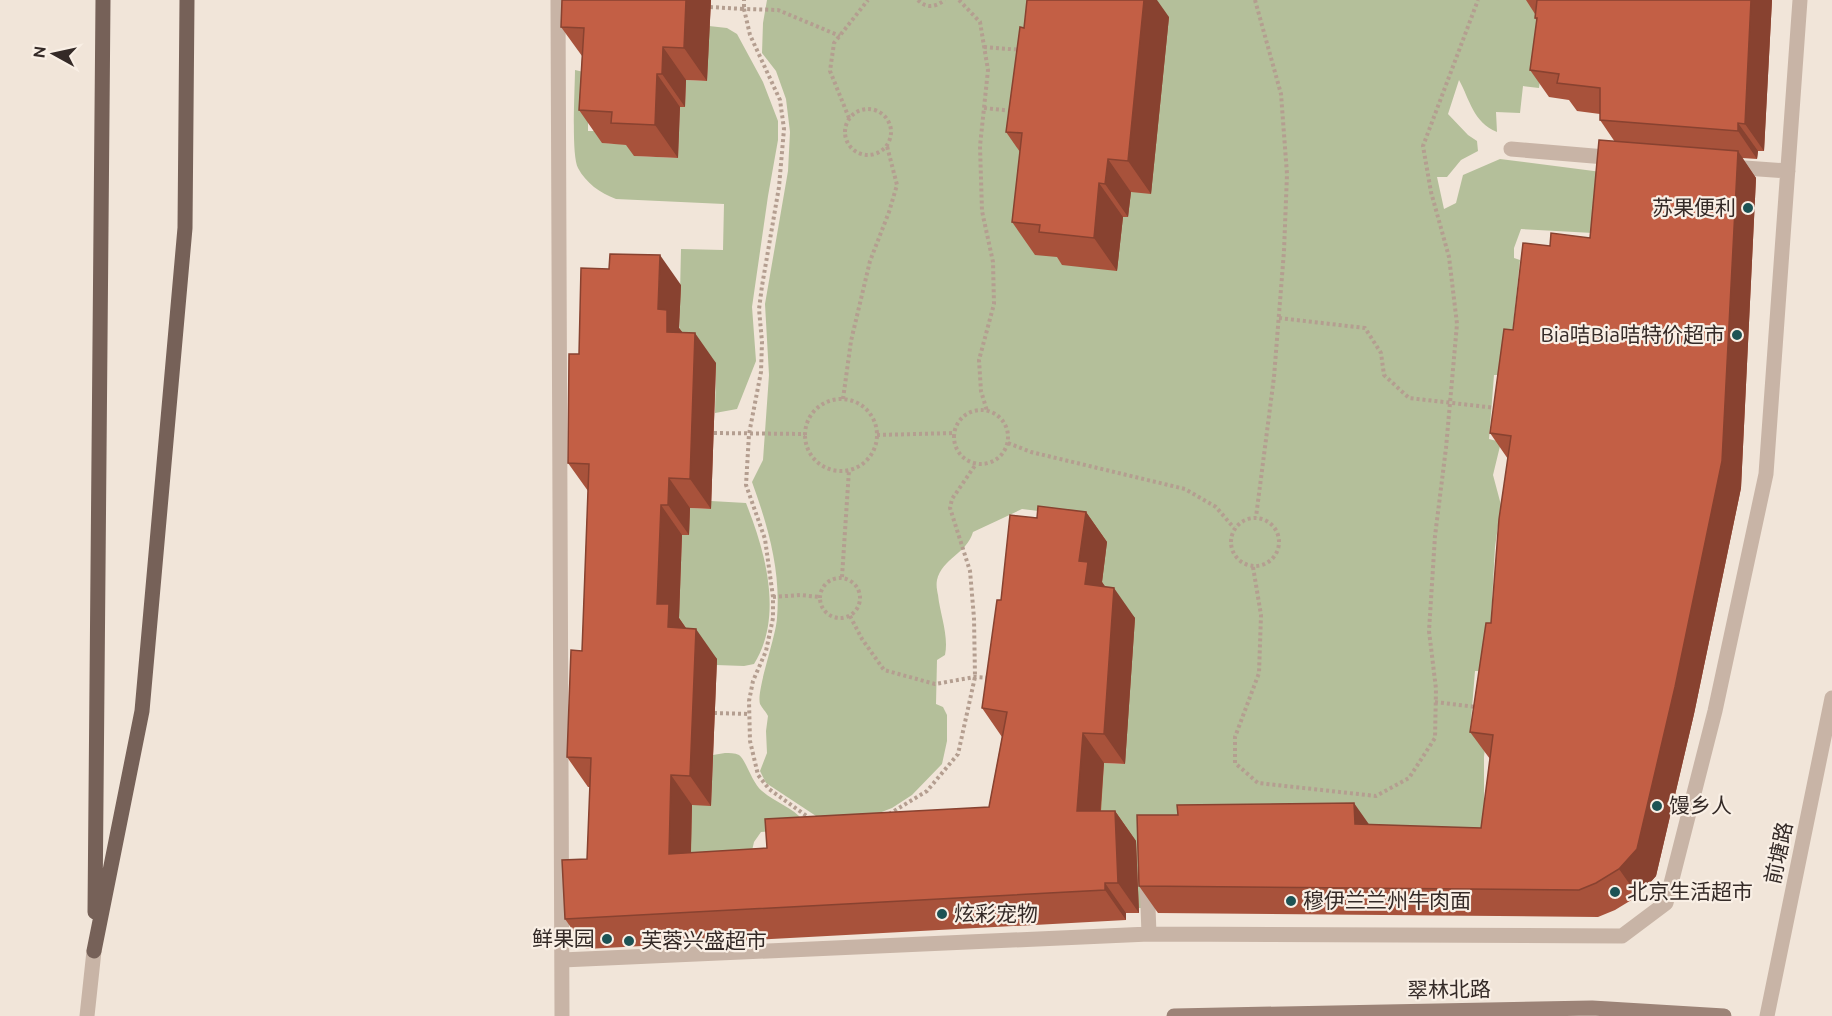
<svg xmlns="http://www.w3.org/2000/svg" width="1832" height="1016" font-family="Ubuntu,'Noto Sans SC',sans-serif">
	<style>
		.green { fill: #b4bf9a }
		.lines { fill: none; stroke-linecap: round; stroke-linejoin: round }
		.path { stroke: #b49e90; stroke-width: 4; stroke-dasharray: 3 3; stroke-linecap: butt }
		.service { stroke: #c8b4a6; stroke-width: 15 }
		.tertiary { stroke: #c8b4a6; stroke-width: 15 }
		.secondary { stroke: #9c8377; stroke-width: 15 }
		.primary { stroke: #766158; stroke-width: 15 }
		.wall { fill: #a8523b }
		.shaded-wall { fill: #884230 }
		.building { fill: #c35f45; stroke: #884230; stroke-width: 1.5 }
		.poi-dot { fill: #1d5355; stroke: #f9efe5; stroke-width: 2 }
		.labels { text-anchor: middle; stroke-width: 4.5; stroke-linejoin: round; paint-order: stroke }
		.poi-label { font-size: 21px; fill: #342a27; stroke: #f9efe5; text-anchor: start }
		.street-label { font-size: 21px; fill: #342a27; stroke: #f9efe5 }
	</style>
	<rect width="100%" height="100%" fill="#f1e5d9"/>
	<!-- green -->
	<path class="green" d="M 767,0 L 1537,0 L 1543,54 L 1539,88 L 1523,86 L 1520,113 L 1496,112 L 1497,132 C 1473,122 1470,100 1459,80 L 1448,114 L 1468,135 L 1477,141 L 1478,151 L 1461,160 L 1447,177 L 1437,177 L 1444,209 L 1456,203 L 1463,175 L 1500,159 L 1617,174 L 1611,234 L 1521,229 L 1514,248 L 1514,258 L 1520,260 L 1508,375 L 1494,375 L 1489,439 L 1501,442 L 1493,475 L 1501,505 L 1495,547 L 1491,620 L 1493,641 L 1489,671 L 1475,671 L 1470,732 L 1486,739 L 1484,757 L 1484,832 L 1168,908 L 1126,908 L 1090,847 L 1102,788 L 1104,763 L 1125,764 L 1088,517 L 1022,509 L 973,532 C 967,553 942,559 937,580 C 936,585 937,590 938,595 C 940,614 949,636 945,655 L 937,660 L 936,704 L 943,707 L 947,715 L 947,741 L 942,764 L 912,795 L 892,808 L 866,818 L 829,820 L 816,816 L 766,783 L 760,771 L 767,753 L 766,731 L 768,716 C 766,712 762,708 760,704 C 756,691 776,637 777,618 C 781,571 768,526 752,482 L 763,460 L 769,375 L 765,304 L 788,171 L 790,132 L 786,99 L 776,71 L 762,53 L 763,23 Z
		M 709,26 L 727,28 L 737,34 L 763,82 L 778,121 L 778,140 L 768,196 L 752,307 L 756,361 L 737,409 L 715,413 L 716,363 L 679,339 L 681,249 L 723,250 L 724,204 L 616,199 C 600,193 586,183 578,168 C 571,155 575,88 575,70 L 588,73 L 588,131 L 603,131 L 603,143 L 635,145 L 635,156 L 678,158 L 680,107 L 685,107 L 686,80 L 707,81 Z
		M 711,501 L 746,503 C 765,551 784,616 754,664 L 744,666 L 716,665 L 678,634 L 682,535 L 690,508 L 711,509 Z
		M 725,753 C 729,753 735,753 739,755 C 746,760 752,783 762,791 C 776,803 792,807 804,821 L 789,829 L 761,832 L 754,842 L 751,855 L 686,867 L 691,833 L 692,805 L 711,805 L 713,755 Z"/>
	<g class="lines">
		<!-- path -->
		<path class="path" d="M 918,0 C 927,9 935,7 945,0
			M 959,0 L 980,22 L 988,70 L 980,146 L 982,211 L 993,262 L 994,304 L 979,360 L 981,391 L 987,411
			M 1255,0 L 1281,94 L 1287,174 L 1284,251 L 1274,377 L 1256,517
			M 710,7 L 744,9 L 744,0
			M 984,47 L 1022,50
			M 984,108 L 1013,111
			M845 132a23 23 0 1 1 46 0a23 23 0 1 1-46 0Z
			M 849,118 L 830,71 L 834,43 L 868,0
			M 1279,318 L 1365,328 L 1381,353 L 1384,375 L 1409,398 L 1496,408
			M 843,399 L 851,341 L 870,261 L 889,212 L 897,185 L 887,146
			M805 435a36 36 0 1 1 72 0a36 36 0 1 1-72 0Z
			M954 437a27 27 0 1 1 54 0a27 27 0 1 1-54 0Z
			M 714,433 L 805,434
			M 877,435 L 955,433
			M 1008,443 L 1031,452 L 1185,489 L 1216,507 L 1234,528
			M1231 542a24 24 0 1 1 48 0a24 24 0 1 1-48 0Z
			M 1253,567 L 1261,615 L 1259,673 L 1235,737 L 1235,763 L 1258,783 L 1376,796 L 1409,778 L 1435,738 L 1436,689 L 1429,631 L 1435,536 L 1446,448 L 1457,324 L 1449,257 L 1431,192 L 1423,146 L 1478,0
			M 842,577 L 849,470
			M820 598a20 20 0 1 1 40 0a20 20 0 1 1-40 0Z
			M 773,597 L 800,595 L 820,597
			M 850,616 L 862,639 L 884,670 L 935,684 L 975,677 L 991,678
			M 1435,702 L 1476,707
			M 714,713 L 750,714
			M 889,814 L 927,791 L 958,754 L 975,677 L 974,618 L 970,571 L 950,508 L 952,499 L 976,464
			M 811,819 L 769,789 L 758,775 L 750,741 L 749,701 L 753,681 L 766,651 L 773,618 L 773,597 L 765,539 L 746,485 L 749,434 L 761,372 L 762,342 L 759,309 L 762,286 L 779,187 L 784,129 L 780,100 L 750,35 L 744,9 L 778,10 L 840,36"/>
		<!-- service -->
		<path class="service" d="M 558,0 L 562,1016
			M 1511,149 L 1617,158
			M 1731,167 L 1788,171
			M 1147,880 L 1149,934
			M 562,960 L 1149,934 L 1622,936 L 1666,903 L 1715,711 L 1766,474 L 1800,0"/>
		<!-- tertiary -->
		<path class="tertiary" d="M 87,1016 L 94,951
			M 1767,1016 L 1832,698"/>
		<!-- secondary -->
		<path class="secondary" d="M 1174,1016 L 1592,1008 L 1724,1016"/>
		<!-- primary -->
		<path class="primary" d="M 95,912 L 103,0
			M 94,951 L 142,711 L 185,228 L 187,0"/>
	</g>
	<!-- wall -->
	<path class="wall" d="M 562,0 L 711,0 L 707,81 L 686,80 L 685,107 L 680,107 L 678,158 L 634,156 L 626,145 L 602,143 L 579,110 L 582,56 L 561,27 Z
		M 1526,0 L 1772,0 L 1764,151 L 1758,151 L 1757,159 L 1742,158 L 1756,178 L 1741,488 L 1694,714 L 1656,876 L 1638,896 L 1615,910 L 1598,917 L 1158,913 L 1139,886 L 1369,825 L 1481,828 L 1490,759 L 1470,732 L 1491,623 L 1508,459 L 1490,433 L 1513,330 L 1550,246 L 1590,238 L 1615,142 L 1600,120 L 1600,114 L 1577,111 L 1569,100 L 1549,97 L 1530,70 L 1537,21 L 1535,18 L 1535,14 Z
		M 1169,17 L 1151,194 L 1131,192 L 1128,217 L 1123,217 L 1117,271 L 1062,265 L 1057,257 L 1035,255 L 1012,222 L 1020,152 L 1006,132 L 1024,28 Z
		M 681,285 L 679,328 L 683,333 L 716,363 L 711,509 L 690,508 L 689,535 L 682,535 L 679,618 L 686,628 L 717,659 L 711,806 L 692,805 L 691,853 L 767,848 L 989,807 L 1002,737 L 982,708 L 1001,600 L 1037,518 L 1086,512 L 1107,542 L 1102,582 L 1105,587 L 1135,618 L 1125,764 L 1104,763 L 1101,811 L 1115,811 L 1136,841 L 1139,913 L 1126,913 L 1126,920 L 586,949 L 565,919 L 587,859 L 590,787 L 588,787 L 567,757 L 582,651 L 588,491 L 568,463 L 579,354 Z"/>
	<!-- shaded-wall -->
	<path class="shaded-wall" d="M 686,0 L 711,0 L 707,81 L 684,48 Z
		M 1137,0 L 1157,0 L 1169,17 L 1151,194 L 1128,161 Z
		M 1751,0 L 1772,0 L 1764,151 L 1745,124 Z
		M 663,47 L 686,80 L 685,107 L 662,74 Z
		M 657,74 L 680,107 L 678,158 L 655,125 Z
		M 1738,123 L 1758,151 L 1757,159 L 1738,131 Z
		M 1738,151 L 1756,178 L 1741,488 L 1694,714 L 1656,876 L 1638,896 L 1619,869 Z
		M 1108,159 L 1131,192 L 1128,217 L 1105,184 Z
		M 1099,183 L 1123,217 L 1117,271 L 1094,238 Z
		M 660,255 L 681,285 L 679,328 L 688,340 L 667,332 L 658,309 Z
		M 695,333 L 716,363 L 711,509 L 690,479 Z
		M 669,478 L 690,508 L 689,535 L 668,505 Z
		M 661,505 L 682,535 L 679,618 L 690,634 L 668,627 L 657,604 Z
		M 1086,512 L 1107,542 L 1102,582 L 1109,592 L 1085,584 L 1079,561 Z
		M 1114,588 L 1135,618 L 1125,764 L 1104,734 Z
		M 696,629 L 717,659 L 711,806 L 690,776 Z
		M 1083,733 L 1104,763 L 1098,841 L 1077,811 Z
		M 671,775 L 692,805 L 690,884 L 669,854 Z
		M 1354,803 L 1373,830 L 1355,824 Z
		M 1115,811 L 1136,841 L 1139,913 L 1118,883 Z
		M 1105,883 L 1126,913 L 1126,920 L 1105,890 Z"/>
	<!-- building -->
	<path class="building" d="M 562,0 L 686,0 L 684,48 L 663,47 L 662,74 L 657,74 L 655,125 L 611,123 L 612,112 L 579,110 L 584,28 L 561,27 Z
		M 1027,0 L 1144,0 L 1128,161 L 1108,159 L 1105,184 L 1099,183 L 1094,238 L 1039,232 L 1040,225 L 1012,222 L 1022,133 L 1006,132 L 1020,27 L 1024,28 Z
		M 1537,0 L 1751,0 L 1745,124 L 1738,123 L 1738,131 L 1600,120 L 1600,88 L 1557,83 L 1559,74 L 1530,70 L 1537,18 L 1535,18 Z
		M 1599,140 L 1738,151 L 1722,461 L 1675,687 L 1637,849 L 1619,869 L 1596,883 L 1579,890 L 1139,886 L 1137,815 L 1178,815 L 1177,805 L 1354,803 L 1355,824 L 1481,828 L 1493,735 L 1470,732 L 1486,623 L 1491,623 L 1499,519 L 1511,436 L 1490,433 L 1504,329 L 1513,330 L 1523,243 L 1550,246 L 1551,233 L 1590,238 Z
		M 610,254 L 660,255 L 658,309 L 667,310 L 667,332 L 695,333 L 690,479 L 669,478 L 668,505 L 661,505 L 657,604 L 669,604 L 668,627 L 696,629 L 690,776 L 671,775 L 669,854 L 767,848 L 765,819 L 989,807 L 1007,712 L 982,708 L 997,600 L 1001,600 L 1010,515 L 1037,518 L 1038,506 L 1086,512 L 1079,561 L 1088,562 L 1085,584 L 1114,588 L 1104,734 L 1083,733 L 1077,811 L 1115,811 L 1118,883 L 1105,883 L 1105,890 L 565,919 L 562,860 L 587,859 L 591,758 L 567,757 L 571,650 L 582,651 L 589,464 L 568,463 L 569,354 L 579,354 L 581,268 L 609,269 Z"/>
	<!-- markers -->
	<g class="poi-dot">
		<circle cx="1748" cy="208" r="6"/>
		<circle cx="1737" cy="335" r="6"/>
		<circle cx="1657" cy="806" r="6"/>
		<circle cx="1615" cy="892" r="6"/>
		<circle cx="1291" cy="901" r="6"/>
		<circle cx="942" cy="914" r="6"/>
		<circle cx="607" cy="939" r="6"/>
		<circle cx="629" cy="941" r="6"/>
	</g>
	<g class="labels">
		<!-- poi labels -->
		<g class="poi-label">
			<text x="1736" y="215" text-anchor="end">苏果便利</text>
			<text x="1725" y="342" text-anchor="end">Bia咭Bia咭特价超市</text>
			<text x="1669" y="813">馒乡人</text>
			<text x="1627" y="899">北京生活超市</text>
			<text x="1303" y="908">穆伊兰兰州牛肉面</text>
			<text x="954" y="921">炫彩宠物</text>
			<text x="595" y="946" text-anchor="end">鲜果园</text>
			<text x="641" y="948">芙蓉兴盛超市</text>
		</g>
		<!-- street labels -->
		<g class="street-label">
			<text transform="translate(1779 853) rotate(-78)" y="7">前塘路</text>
			<text transform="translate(1449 990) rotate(-1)" y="7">翠林北路</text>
		</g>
	</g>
	<!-- north arrow -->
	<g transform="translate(54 54) rotate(278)" stroke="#f9efe5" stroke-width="4.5" paint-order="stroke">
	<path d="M0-4.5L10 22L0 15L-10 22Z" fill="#342a27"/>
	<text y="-9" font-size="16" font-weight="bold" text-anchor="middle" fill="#342a27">N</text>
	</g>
</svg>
